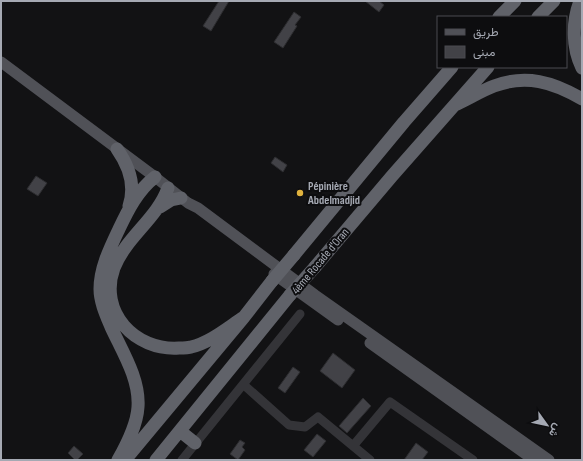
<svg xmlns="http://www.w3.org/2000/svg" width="583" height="461" font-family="'Sofia Sans Condensed',Vazirmatn,sans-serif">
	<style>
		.building { fill: #424247; stroke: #2d2d30 }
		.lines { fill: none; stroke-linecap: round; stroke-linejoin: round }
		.minor { stroke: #343438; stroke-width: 9 }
		.major { stroke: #505157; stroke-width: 11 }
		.highway { stroke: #606269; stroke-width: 13 }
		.highway-bridge { stroke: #606269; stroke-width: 13 }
		.poi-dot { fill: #e0b23e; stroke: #0d0d0f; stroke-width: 1.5 }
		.labels { text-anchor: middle; stroke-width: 4; stroke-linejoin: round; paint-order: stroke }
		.poi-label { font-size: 12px; font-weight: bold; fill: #a5a9b3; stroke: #0d0d0f; text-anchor: start }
		.street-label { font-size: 12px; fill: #a5a9b3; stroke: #0d0d0f }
	</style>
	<rect width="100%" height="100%" fill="#121214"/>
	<!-- building -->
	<path class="building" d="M 219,1 L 229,1 L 211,31 L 203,26 Z
		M 365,1 L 379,1 L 384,5 L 379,12 Z
		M 294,12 L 301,17 L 295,25 L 297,26 L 283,48 L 274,42 Z
		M 275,157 L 287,165 L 283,172 L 271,163 Z
		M 36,176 L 47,183 L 38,196 L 27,189 Z
		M 333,353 L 355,370 L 342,388 L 320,371 Z
		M 293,367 L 300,372 L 285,393 L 278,388 Z
		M 363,398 L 371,406 L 347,433 L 339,426 Z
		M 317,434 L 326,441 L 313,457 L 304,450 Z
		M 240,440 L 245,443 L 242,447 L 245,450 L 238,460 L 230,454 Z
		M 416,443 L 428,452 L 422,460 L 404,460 Z
		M 74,446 L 83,454 L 77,460 L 75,460 L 68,453 Z"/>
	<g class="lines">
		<!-- minor -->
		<path class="minor" d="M 244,385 L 289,425 L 305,427 L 318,417 L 370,460
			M 353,446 L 390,402 L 473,460
			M 182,460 L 300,314"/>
		<!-- major -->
		<path class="major" d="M 1,62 L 155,177 L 188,203 L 198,208 L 315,295 L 549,460
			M 274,274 L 338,320
			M 370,343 L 534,460"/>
		<!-- highway -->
		<path class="highway" d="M 580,1 C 572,22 572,47 582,68
			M 499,17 L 515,1
			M 538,17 L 554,1
			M 457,104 C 470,98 481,91 494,86 C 526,74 553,82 582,99
			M 117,149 C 129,166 136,185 129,206
			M 168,188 C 157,219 126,237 114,268 C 98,312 135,351 179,348 C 183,348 188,348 191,347 C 211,342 227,328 244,317
			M 160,207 L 171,200 L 181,198
			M 294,255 L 404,122 L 452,67
			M 315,267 L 392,176 L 488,67
			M 180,431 L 195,443
			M 118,460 C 127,444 137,425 138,407 C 140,379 122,351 111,327 C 106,315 100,302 100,289 C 100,268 110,248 119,229 C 128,210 138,190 155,177
			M 125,460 L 244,317 L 272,281
			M 156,460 L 290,295"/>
		<!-- highway-bridge -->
		<path class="highway-bridge" d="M 272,281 L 294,255
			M 290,295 L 315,267"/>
	</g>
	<!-- markers -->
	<circle class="poi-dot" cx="300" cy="193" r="4"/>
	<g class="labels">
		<!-- poi labels -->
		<g class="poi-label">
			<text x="308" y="190">Pépinière<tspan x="308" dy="14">Abdelmadjid</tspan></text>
		</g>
		<!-- street labels -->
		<g class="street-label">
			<text transform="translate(320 261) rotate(-50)" y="4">4ème Rocade d'Oran</text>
		</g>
	</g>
	<!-- border -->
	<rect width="583" height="461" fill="none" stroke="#a5a9b3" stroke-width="4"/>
	<!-- legend -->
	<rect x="437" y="16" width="130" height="52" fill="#0d0d0f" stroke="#4a4b51"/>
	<rect x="445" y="29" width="20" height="6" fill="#505157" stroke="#4a4b51"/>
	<text x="473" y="36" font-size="12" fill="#a5a9b3">طريق</text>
	<rect x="445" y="46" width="20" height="12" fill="#424247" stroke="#4a4b51"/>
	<text x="473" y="56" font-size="12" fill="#a5a9b3">مبنى</text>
	<!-- north arrow -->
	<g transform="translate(547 425) rotate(123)" stroke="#0d0d0f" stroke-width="3" paint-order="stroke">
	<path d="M0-3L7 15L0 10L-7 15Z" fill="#a5a9b3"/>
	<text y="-6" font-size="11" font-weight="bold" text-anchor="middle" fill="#a5a9b3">ش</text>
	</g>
</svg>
